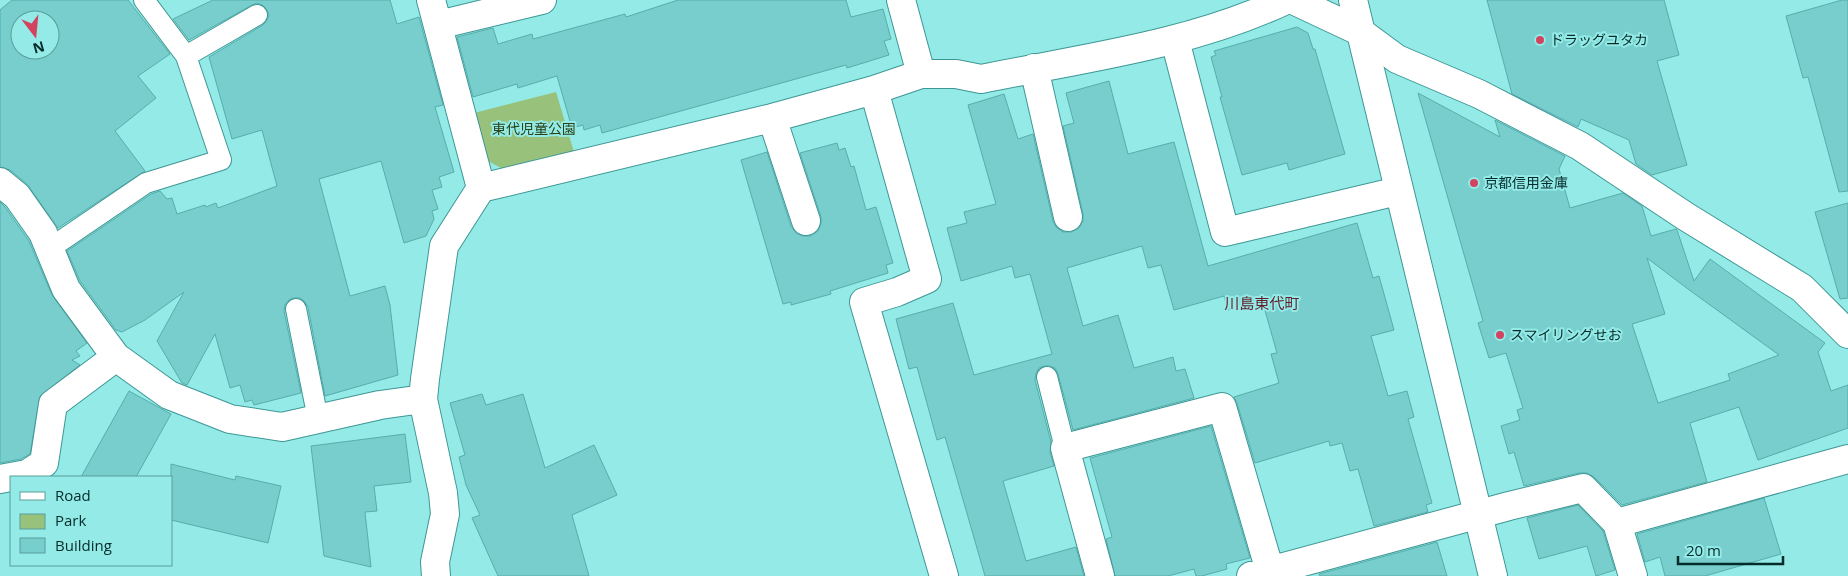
<svg xmlns="http://www.w3.org/2000/svg" width="1848" height="576" font-family="'Open Sans','Noto Sans JP',sans-serif">
	<style>
		.green { fill: #98c27c }
		.building { fill: #77cecc; stroke: #56aeab; fill-rule: evenodd }
		.lines { fill: none; stroke-linecap: round; stroke-linejoin: round }
		.service-casing { stroke: #3e9795; stroke-width: 22 }
		.minor-casing { stroke: #3e9795; stroke-width: 30 }
		.tertiary-casing { stroke: #3e9795; stroke-width: 30 }
		.service { stroke: #fff; stroke-width: 20 }
		.minor { stroke: #fff; stroke-width: 28 }
		.tertiary { stroke: #fff; stroke-width: 28 }
		.poi-dot { fill: #d3435f; stroke: #93eae7; stroke-width: 2 }
		.labels { text-anchor: middle; stroke-width: 4; stroke-linejoin: round; paint-order: stroke }
		.poi-label { font-size: 14px; fill: #052c2b; stroke: #93eae7; text-anchor: start }
		.park-label { font-size: 14px; fill: #2a4216; stroke: #93eae7 }
		.neighbourhood-label { font-size: 15px; fill: #631e2a; stroke: #93eae7 }
	</style>
	<rect width="100%" height="100%" fill="#93eae7"/>
	<!-- green -->
	<path class="green" d="M 556,92 L 574,152 L 503,169 L 486,160 L 474,113 Z"/>
	<!-- building -->
	<path class="building" d="M 12,0 L 128,0 L 170,54 L 138,76 L 156,98 L 115,131 L 145,171 L 58,228 L 27,184 L 10,170 L 0,167 L 0,10 ZM 20,20 L 50,20 L 50,50 L 20,50 Z
		M 213,0 L 390,0 L 397,24 L 419,17 L 443,105 L 435,107 L 454,172 L 439,177 L 442,187 L 432,190 L 438,209 L 432,211 L 434,219 L 426,236 L 404,243 L 381,161 L 319,179 L 350,296 L 385,286 L 390,305 L 398,375 L 325,396 L 308,307 L 305,302 L 300,298 L 293,298 L 289,300 L 285,305 L 284,311 L 301,393 L 254,405 L 252,400 L 245,402 L 240,385 L 230,388 L 215,334 L 187,385 L 182,383 L 157,341 L 184,292 L 145,320 L 122,332 L 116,330 L 80,281 L 67,251 L 151,194 L 160,191 L 167,199 L 172,198 L 177,214 L 205,205 L 206,207 L 216,203 L 218,208 L 277,186 L 262,130 L 232,139 L 209,57 L 263,25 L 267,20 L 269,15 L 267,10 L 262,5 L 257,3 L 252,5 L 189,40 L 173,19 Z
		M 678,0 L 846,0 L 851,17 L 883,9 L 891,39 L 884,41 L 889,55 L 847,68 L 846,65 L 602,133 L 600,125 L 584,130 L 583,125 L 572,128 L 557,76 L 518,88 L 517,84 L 473,97 L 457,37 L 493,28 L 498,44 L 532,34 L 533,39 L 625,14 L 626,17 Z
		M 1487,0 L 1664,0 L 1679,55 L 1657,61 L 1687,165 L 1652,175 L 1636,164 L 1629,140 L 1581,119 L 1578,127 L 1512,94 Z
		M 1842,0 L 1848,0 L 1848,191 L 1839,192 L 1808,77 L 1803,78 L 1786,16 Z
		M 1297,27 L 1308,33 L 1313,49 L 1315,49 L 1345,154 L 1289,170 L 1287,163 L 1242,175 L 1220,97 L 1222,97 L 1211,57 L 1216,55 L 1214,51 Z
		M 1109,81 L 1128,154 L 1174,142 L 1208,266 L 1357,223 L 1373,278 L 1379,276 L 1394,330 L 1371,336 L 1388,396 L 1407,391 L 1414,417 L 1408,419 L 1432,503 L 1426,505 L 1428,512 L 1374,526 L 1358,469 L 1350,471 L 1342,443 L 1330,446 L 1329,441 L 1255,463 L 1237,403 L 1234,397 L 1279,383 L 1271,354 L 1277,353 L 1262,300 L 1228,310 L 1224,296 L 1174,310 L 1161,265 L 1148,268 L 1142,246 L 1067,268 L 1083,326 L 1118,315 L 1134,368 L 1173,357 L 1176,371 L 1185,369 L 1194,398 L 1073,430 L 1058,374 L 1055,368 L 1050,366 L 1044,366 L 1039,368 L 1036,373 L 1035,380 L 1051,442 L 1050,452 L 1054,466 L 1003,481 L 1026,561 L 1076,547 L 1084,576 L 985,576 L 945,437 L 937,440 L 917,367 L 909,369 L 896,319 L 953,303 L 974,375 L 1052,354 L 1030,274 L 1015,278 L 1012,266 L 961,281 L 947,228 L 967,223 L 964,212 L 996,204 L 968,105 L 1004,94 L 1018,139 L 1033,134 L 1053,221 L 1056,227 L 1063,232 L 1071,232 L 1079,228 L 1083,221 L 1083,214 L 1063,126 L 1074,123 L 1066,93 Z
		M 1418,93 L 1500,137 L 1495,120 L 1565,156 L 1559,169 L 1570,208 L 1623,193 L 1642,206 L 1651,236 L 1676,229 L 1677,230 L 1694,281 L 1710,259 L 1825,343 L 1818,352 L 1831,391 L 1848,385 L 1848,428 L 1758,460 L 1739,407 L 1690,423 L 1707,482 L 1622,505 L 1594,477 L 1587,473 L 1579,473 L 1524,486 L 1514,452 L 1509,454 L 1501,426 L 1520,420 L 1517,410 L 1523,408 L 1506,353 L 1489,358 L 1478,323 L 1483,321 ZM 1647,258 L 1688,289 L 1779,355 L 1728,374 L 1730,380 L 1658,403 L 1632,324 L 1665,314 Z
		M 837,143 L 839,150 L 845,148 L 851,167 L 854,166 L 866,210 L 876,207 L 893,263 L 886,265 L 888,273 L 830,291 L 831,294 L 791,305 L 791,302 L 783,304 L 741,160 L 767,152 L 791,226 L 796,233 L 803,236 L 810,236 L 818,231 L 821,224 L 821,217 L 800,153 Z
		M 0,202 L 5,207 L 29,241 L 52,295 L 87,343 L 76,351 L 80,356 L 72,360 L 80,365 L 40,396 L 30,454 L 21,459 L 0,463 Z
		M 1848,203 L 1848,298 L 1840,299 L 1815,212 Z
		M 129,391 L 171,414 L 136,477 L 81,477 Z
		M 482,394 L 486,405 L 523,394 L 545,468 L 594,445 L 617,495 L 572,515 L 589,576 L 498,576 L 472,518 L 480,515 L 466,485 L 459,457 L 465,455 L 450,403 Z
		M 1211,426 L 1250,558 L 1226,564 L 1227,569 L 1202,576 L 1196,576 L 1194,569 L 1168,576 L 1115,576 L 1106,539 L 1112,537 L 1090,458 Z
		M 405,434 L 411,482 L 374,486 L 377,511 L 365,512 L 371,567 L 324,556 L 311,446 Z
		M 171,464 L 235,480 L 236,476 L 281,486 L 268,543 L 171,520 Z
		M 1764,498 L 1781,554 L 1705,576 L 1665,576 L 1660,557 L 1645,562 L 1637,534 Z
		M 1578,505 L 1603,531 L 1615,570 L 1596,576 L 1587,546 L 1539,559 L 1527,518 Z
		M 1437,542 L 1447,576 L 1320,576 L 1319,574 Z"/>
	<g class="lines">
		<!-- service casing -->
		<g class="service-casing">
			<path id="service" d="M 186,56 L 257,15
				M 49,249 L 146,183 L 221,160 L 186,56 L 144,0
				M 296,309 L 318,419
				M 1047,377 L 1065,448"/>
		</g>
		<!-- minor casing -->
		<g class="minor-casing">
			<path id="minor" d="M 431,0 L 481,188
				M 901,0 L 921,74
				M 1293,0 L 1359,31 L 1397,59 L 1479,94 L 1580,146 L 1685,216 L 1802,288 L 1848,334
				M 438,25 L 542,0
				M 1175,40 L 1225,232 L 1398,191
				M 1034,68 L 1068,217
				M 874,90 L 927,279 L 897,292 L 864,302 L 944,576
				M 772,118 L 806,221
				M 0,182 L 17,196 L 43,233 L 66,289 L 116,357 L 169,395 L 230,419 L 282,427 L 380,405 L 423,399
				M 0,479 L 27,474 L 44,463 L 53,404 L 116,357
				M 1617,523 L 1848,459
				M 436,576 L 435,562 L 445,514 L 443,493 L 423,399 L 425,379 L 444,246 L 481,188 L 772,118 L 874,90 L 921,74 L 956,74 L 981,79 C 1084,58 1190,45 1286,0
				M 1100,576 L 1065,448 L 1222,407 L 1270,571
				M 1251,576 L 1509,506 L 1583,488 L 1617,523 L 1633,576"/>
		</g>
		<!-- tertiary casing -->
		<g class="tertiary-casing">
			<path id="tertiary" d="M 1353,0 L 1493,576"/>
		</g>
		<!-- service -->
		<use href="#service" class="service"/>
		<!-- minor -->
		<use href="#minor" class="minor"/>
		<!-- tertiary -->
		<use href="#tertiary" class="tertiary"/>
	</g>
	<!-- markers -->
	<g class="poi-dot">
		<circle cx="1540" cy="40" r="5"/>
		<circle cx="1474" cy="183" r="5"/>
		<circle cx="1500" cy="335" r="5"/>
	</g>
	<g class="labels">
		<!-- poi labels -->
		<g class="poi-label">
			<text x="1550" y="45">ドラッグユタカ</text>
			<text x="1484" y="188">京都信用金庫</text>
			<text x="1510" y="340">スマイリングせお</text>
		</g>
		<!-- park labels -->
		<g class="park-label">
			<text x="534" y="134">東代児童公園</text>
		</g>
		<!-- neighbourhood labels -->
		<g class="neighbourhood-label">
			<text x="1262" y="309">川島東代町</text>
		</g>
	</g>
	<!-- legend -->
	<rect x="10" y="476" width="162" height="90" fill="#93eae7" stroke="#5a9e9c"/>
	<rect x="20" y="492" width="25" height="8" fill="#ffffff" stroke="#5a9e9c"/>
	<text x="55" y="501" font-size="15" fill="#052c2b">Road</text>
	<rect x="20" y="514" width="25" height="15" fill="#98c27c" stroke="#5a9e9c"/>
	<text x="55" y="526" font-size="15" fill="#052c2b">Park</text>
	<rect x="20" y="538" width="25" height="15" fill="#77cecc" stroke="#5a9e9c"/>
	<text x="55" y="551" font-size="15" fill="#052c2b">Building</text>
	<!-- north arrow -->
	<g transform="translate(35 35) rotate(164)"><circle r="24" fill="#93eae7" stroke="#5a9e9c"/>
	<path d="M0-4L9 19L0 12L-9 19Z" fill="#d3435f"/>
	<text y="-8" font-size="14" font-weight="bold" text-anchor="middle" fill="#052c2b">N</text>
	</g>
	<!-- scale -->
	<path d="M1678 556v8h105v-8" fill="none" stroke="#052c2b" stroke-width="2.5"/>
	<text x="1686" y="556" font-size="15" fill="#052c2b" stroke="#93eae7" stroke-width="4" paint-order="stroke">20 m</text>
</svg>
